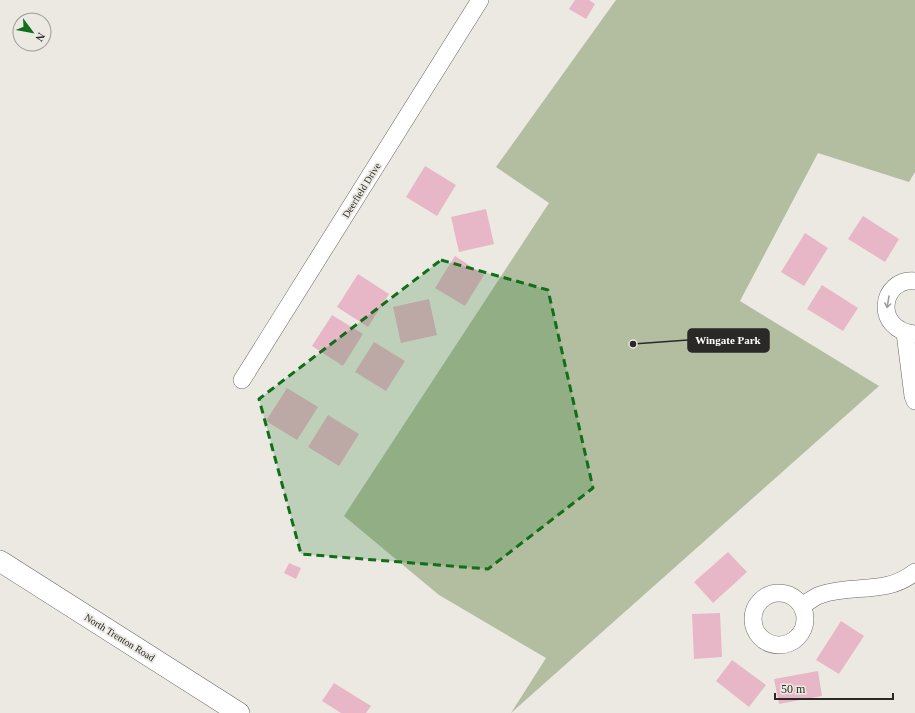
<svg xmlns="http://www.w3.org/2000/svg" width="915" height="713" font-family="Georgia,serif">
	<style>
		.green { fill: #b3bea1 }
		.building { fill: #e8b7c7 }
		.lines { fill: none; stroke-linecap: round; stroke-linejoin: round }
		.minor-casing { stroke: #6b6964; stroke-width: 18 }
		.tertiary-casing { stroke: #6b6964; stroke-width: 22 }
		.minor { stroke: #fff; stroke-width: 17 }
		.tertiary { stroke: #fff; stroke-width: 21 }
		.oneway { stroke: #9f9f9e }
		.marked { fill: #116e19; fill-opacity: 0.2; stroke: #116e19; stroke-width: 3; stroke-dasharray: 8 5; stroke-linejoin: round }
		.labels { text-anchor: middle; stroke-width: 3.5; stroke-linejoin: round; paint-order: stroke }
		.street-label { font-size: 10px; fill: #2a2927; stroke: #ece9e3 }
		.leader { fill: none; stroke: #2a2927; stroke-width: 1.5 }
		.callout-dot { fill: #2a2927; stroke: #ece9e3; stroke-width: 1.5 }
		.callout { fill: #2a2927; stroke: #2a2927; stroke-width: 1.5 }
		.callout-label { font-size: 11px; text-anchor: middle; font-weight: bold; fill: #fff }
	</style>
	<rect width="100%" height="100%" fill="#ece9e3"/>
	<!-- green -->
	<path class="green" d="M 616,0 L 915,0 L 915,172 L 909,182 L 818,153 L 740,301 L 879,386 L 511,713 L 546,658 L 439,595 L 344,516 L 549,203 L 496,167 Z"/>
	<!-- building -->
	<path class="building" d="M 575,0 L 589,0 L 595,4 L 586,19 L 569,9 Z
		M 425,166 L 456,185 L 437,216 L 406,197 Z
		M 486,209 L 494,244 L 459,252 L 451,217 Z
		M 863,216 L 899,239 L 885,262 L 848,239 Z
		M 805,233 L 828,248 L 804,286 L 781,272 Z
		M 455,256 L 484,275 L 465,306 L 435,288 Z
		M 358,274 L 389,294 L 368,327 L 337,307 Z
		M 822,285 L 858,308 L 843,331 L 807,309 Z
		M 429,299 L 437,335 L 401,343 L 393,307 Z
		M 332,315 L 363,334 L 343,366 L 312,346 Z
		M 374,342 L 405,361 L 386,391 L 355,372 Z
		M 287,388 L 318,407 L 297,440 L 266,421 Z
		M 328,415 L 359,434 L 339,466 L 308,447 Z
		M 728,552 L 747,572 L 713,603 L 694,582 Z
		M 289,563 L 301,568 L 296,579 L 284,573 Z
		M 720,613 L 722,657 L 694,659 L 692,614 Z
		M 841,621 L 864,636 L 839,674 L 816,660 Z
		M 732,660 L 766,685 L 749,707 L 716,681 Z
		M 818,671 L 822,696 L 779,704 L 774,679 Z
		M 334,683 L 371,706 L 366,713 L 341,713 L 322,701 Z"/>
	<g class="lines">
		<!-- minor casing -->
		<g class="minor-casing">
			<path id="minor" d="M 915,281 C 880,278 873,330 915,334
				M 905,333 L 913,396 L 915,401
				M 242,380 L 480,0
				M753 619a26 26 0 1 1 52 0a26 26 0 1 1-52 0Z
				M 802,606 C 808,602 814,597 820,595 C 853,583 885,596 915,572"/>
		</g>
		<!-- tertiary casing -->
		<g class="tertiary-casing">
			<path id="tertiary" d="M 0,561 L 239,713"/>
		</g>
		<!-- minor -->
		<use href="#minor" class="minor"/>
		<!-- tertiary -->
		<use href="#tertiary" class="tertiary"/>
	</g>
	<!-- one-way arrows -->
	<defs><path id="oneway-shaft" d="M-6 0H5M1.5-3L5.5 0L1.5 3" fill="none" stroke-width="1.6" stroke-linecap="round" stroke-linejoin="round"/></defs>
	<use class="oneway" href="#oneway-shaft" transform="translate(888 302) rotate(100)"/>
	<!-- marked area -->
	<path class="marked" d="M 441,260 L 548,290 L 593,488 L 488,569 L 301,554 L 259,399 Z"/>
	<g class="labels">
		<!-- street labels -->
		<g class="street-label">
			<text transform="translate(361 190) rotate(-58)" y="4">Deerfield Drive</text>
			<text transform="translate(120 637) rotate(32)" y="4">North Trenton Road</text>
		</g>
	</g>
	<!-- callouts -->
	<path class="leader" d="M633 344L688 340"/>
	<circle class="callout-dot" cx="633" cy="344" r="4"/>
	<rect class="callout" x="688" y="329" width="81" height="23" rx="4"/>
	<g class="callout-label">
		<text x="728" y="344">Wingate Park</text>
	</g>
	<!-- north arrow -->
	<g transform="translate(32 32) rotate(122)"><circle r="19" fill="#ece9e3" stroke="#9e9c98"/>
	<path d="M0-3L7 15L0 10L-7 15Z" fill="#116e19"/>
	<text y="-6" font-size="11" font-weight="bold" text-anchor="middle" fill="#2a2927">N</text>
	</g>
	<!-- scale -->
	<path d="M775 693v6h118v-6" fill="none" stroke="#2a2927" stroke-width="2"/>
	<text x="781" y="693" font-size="12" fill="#2a2927" stroke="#ece9e3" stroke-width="3" paint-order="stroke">50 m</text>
</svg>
